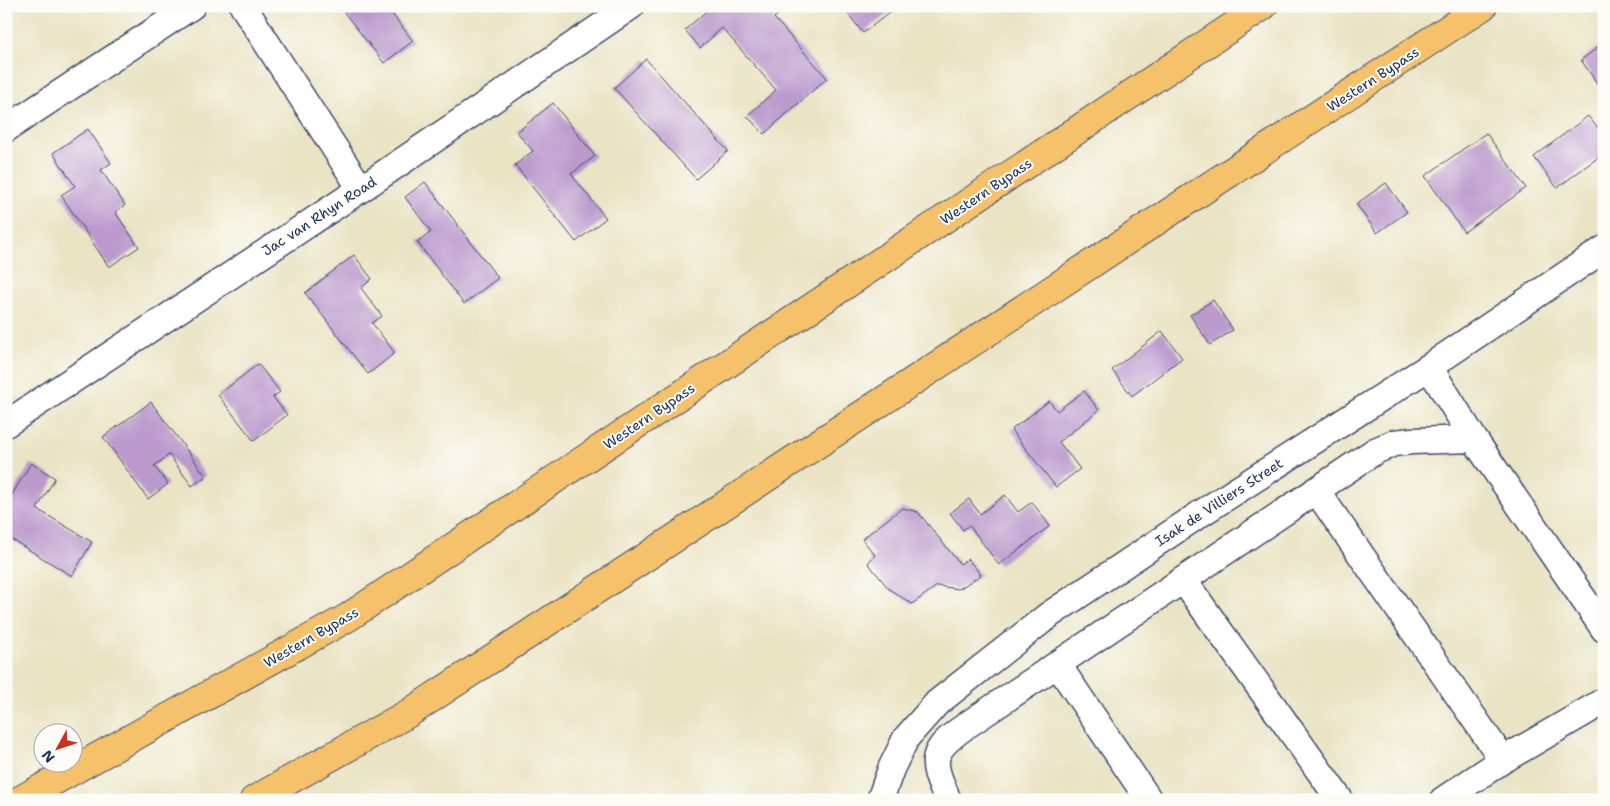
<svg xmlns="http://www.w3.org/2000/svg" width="1610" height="806" font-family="'Shantell Sans',sans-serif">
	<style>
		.building { fill: #bc9acd }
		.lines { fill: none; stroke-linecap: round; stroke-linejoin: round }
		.minor-casing { stroke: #3a4a6d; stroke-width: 29 }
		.motorway-casing { stroke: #3a4a6d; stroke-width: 30 }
		.minor { stroke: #fff; stroke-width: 26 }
		.motorway { stroke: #f5c16b; stroke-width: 28 }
		.labels { text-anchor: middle; stroke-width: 4; stroke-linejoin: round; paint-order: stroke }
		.street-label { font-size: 14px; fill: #1b2f5e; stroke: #fdfcf7 }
	</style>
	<rect width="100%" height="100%" fill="#fdfcf7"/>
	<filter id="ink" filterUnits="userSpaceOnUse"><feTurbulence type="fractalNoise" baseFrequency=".02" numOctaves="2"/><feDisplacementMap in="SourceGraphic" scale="10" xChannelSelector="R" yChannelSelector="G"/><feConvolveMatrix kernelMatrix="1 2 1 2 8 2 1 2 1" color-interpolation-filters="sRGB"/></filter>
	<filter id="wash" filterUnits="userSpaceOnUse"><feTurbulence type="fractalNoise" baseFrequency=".0096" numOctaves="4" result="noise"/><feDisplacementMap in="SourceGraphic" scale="20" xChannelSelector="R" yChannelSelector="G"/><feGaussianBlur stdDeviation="1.12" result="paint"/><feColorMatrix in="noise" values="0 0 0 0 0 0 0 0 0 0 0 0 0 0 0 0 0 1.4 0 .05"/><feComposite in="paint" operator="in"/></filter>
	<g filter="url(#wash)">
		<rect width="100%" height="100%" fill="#eae4c5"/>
		<g id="blocks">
			<!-- building -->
			<path class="building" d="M 339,6 L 386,6 L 413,41 L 384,63 Z
				M 712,6 L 788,6 L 774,18 L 827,78 L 764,134 L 747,116 L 776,90 L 722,28 L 700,48 L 685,30 Z
				M 842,6 L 898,6 L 863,33 Z
				M 1604,43 L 1604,93 L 1581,60 Z
				M 646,59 L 728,151 L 696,179 L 614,88 Z
				M 553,103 L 595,156 L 571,174 L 606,218 L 576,242 L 515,165 L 533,151 L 517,132 Z
				M 1588,116 L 1604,136 L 1604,153 L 1557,188 L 1534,157 Z
				M 88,129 L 111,163 L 101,170 L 125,205 L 115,212 L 139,247 L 109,267 L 61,195 L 75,186 L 53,153 Z
				M 1486,133 L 1526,188 L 1464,232 L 1425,176 Z
				M 425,182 L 498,278 L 464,304 L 417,242 L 431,232 L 405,197 Z
				M 1386,183 L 1407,212 L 1377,233 L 1356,204 Z
				M 354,255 L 372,279 L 361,288 L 382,316 L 372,323 L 395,353 L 368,374 L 305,293 Z
				M 1213,300 L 1233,330 L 1210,345 L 1190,315 Z
				M 1162,331 L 1182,358 L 1132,396 L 1112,370 Z
				M 258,364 L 280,392 L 273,397 L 287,415 L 254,441 L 218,395 Z
				M 1084,391 L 1099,410 L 1059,442 L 1080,469 L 1056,487 L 1011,430 L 1049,401 L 1057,411 Z
				M 151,402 L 206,476 L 192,486 L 169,455 L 154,466 L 168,484 L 148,499 L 103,437 Z
				M 31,463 L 55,478 L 37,509 L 92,542 L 72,576 L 6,536 L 6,505 Z
				M 1005,495 L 1018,512 L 1032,502 L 1050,526 L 999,565 L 969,525 L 963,530 L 950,513 L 969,499 L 980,514 Z
				M 902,508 L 918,512 L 960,564 L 968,559 L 981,575 L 959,589 L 937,586 L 912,604 L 889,589 L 868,563 L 875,555 L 862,539 Z"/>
		</g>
	</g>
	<g filter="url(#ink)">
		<use href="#blocks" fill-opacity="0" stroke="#3a4a6d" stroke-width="1"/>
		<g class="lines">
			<!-- minor casing -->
			<g class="minor-casing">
				<path id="minor" d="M 243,6 L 361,189
					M 6,129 L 192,6
					M 1429,367 L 1474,439 L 1604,629
					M 6,424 L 361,189 L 631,6
					M 1316,490 L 1503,760
					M 1184,581 L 1340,800
					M 1058,665 L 1149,800
					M 880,800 L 891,769 L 906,738 L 937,703 L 1049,615 L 1200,514 L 1429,367 L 1604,249
					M 948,800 C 929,759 930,751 967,725 L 1375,451 L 1394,443 L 1412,441 L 1474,439
					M 1443,800 L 1503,760 L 1604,701"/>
			</g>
			<!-- motorway casing -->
			<g class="motorway-casing">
				<path id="motorway" d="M 20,800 L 347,618 L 1263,6
					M 254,800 L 409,713 L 1483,6"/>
			</g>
			<!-- minor -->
			<use href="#minor" class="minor"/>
			<!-- motorway -->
			<use href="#motorway" class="motorway"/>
		</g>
	</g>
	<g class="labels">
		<!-- street labels -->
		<g class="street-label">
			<text transform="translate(1373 79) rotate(-33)" y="5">Western Bypass</text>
			<text transform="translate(986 191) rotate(-34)" y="5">Western Bypass</text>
			<text transform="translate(319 216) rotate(-33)" y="5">Jac van Rhyn Road</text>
			<text transform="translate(649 416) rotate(-34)" y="5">Western Bypass</text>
			<text transform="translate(1219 502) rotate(-33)" y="5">Isak de Villiers Street</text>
			<text transform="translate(311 637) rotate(-30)" y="5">Western Bypass</text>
		</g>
	</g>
	<!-- margin -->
	<rect width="1610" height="806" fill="none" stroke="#fdfcf7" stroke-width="25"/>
	<!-- north arrow -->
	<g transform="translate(58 748) rotate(230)"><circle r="24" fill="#fdfcf7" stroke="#a3aaba"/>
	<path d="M0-4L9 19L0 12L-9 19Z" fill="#c8321e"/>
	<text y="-8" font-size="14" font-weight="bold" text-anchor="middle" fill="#1b2f5e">N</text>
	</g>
</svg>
